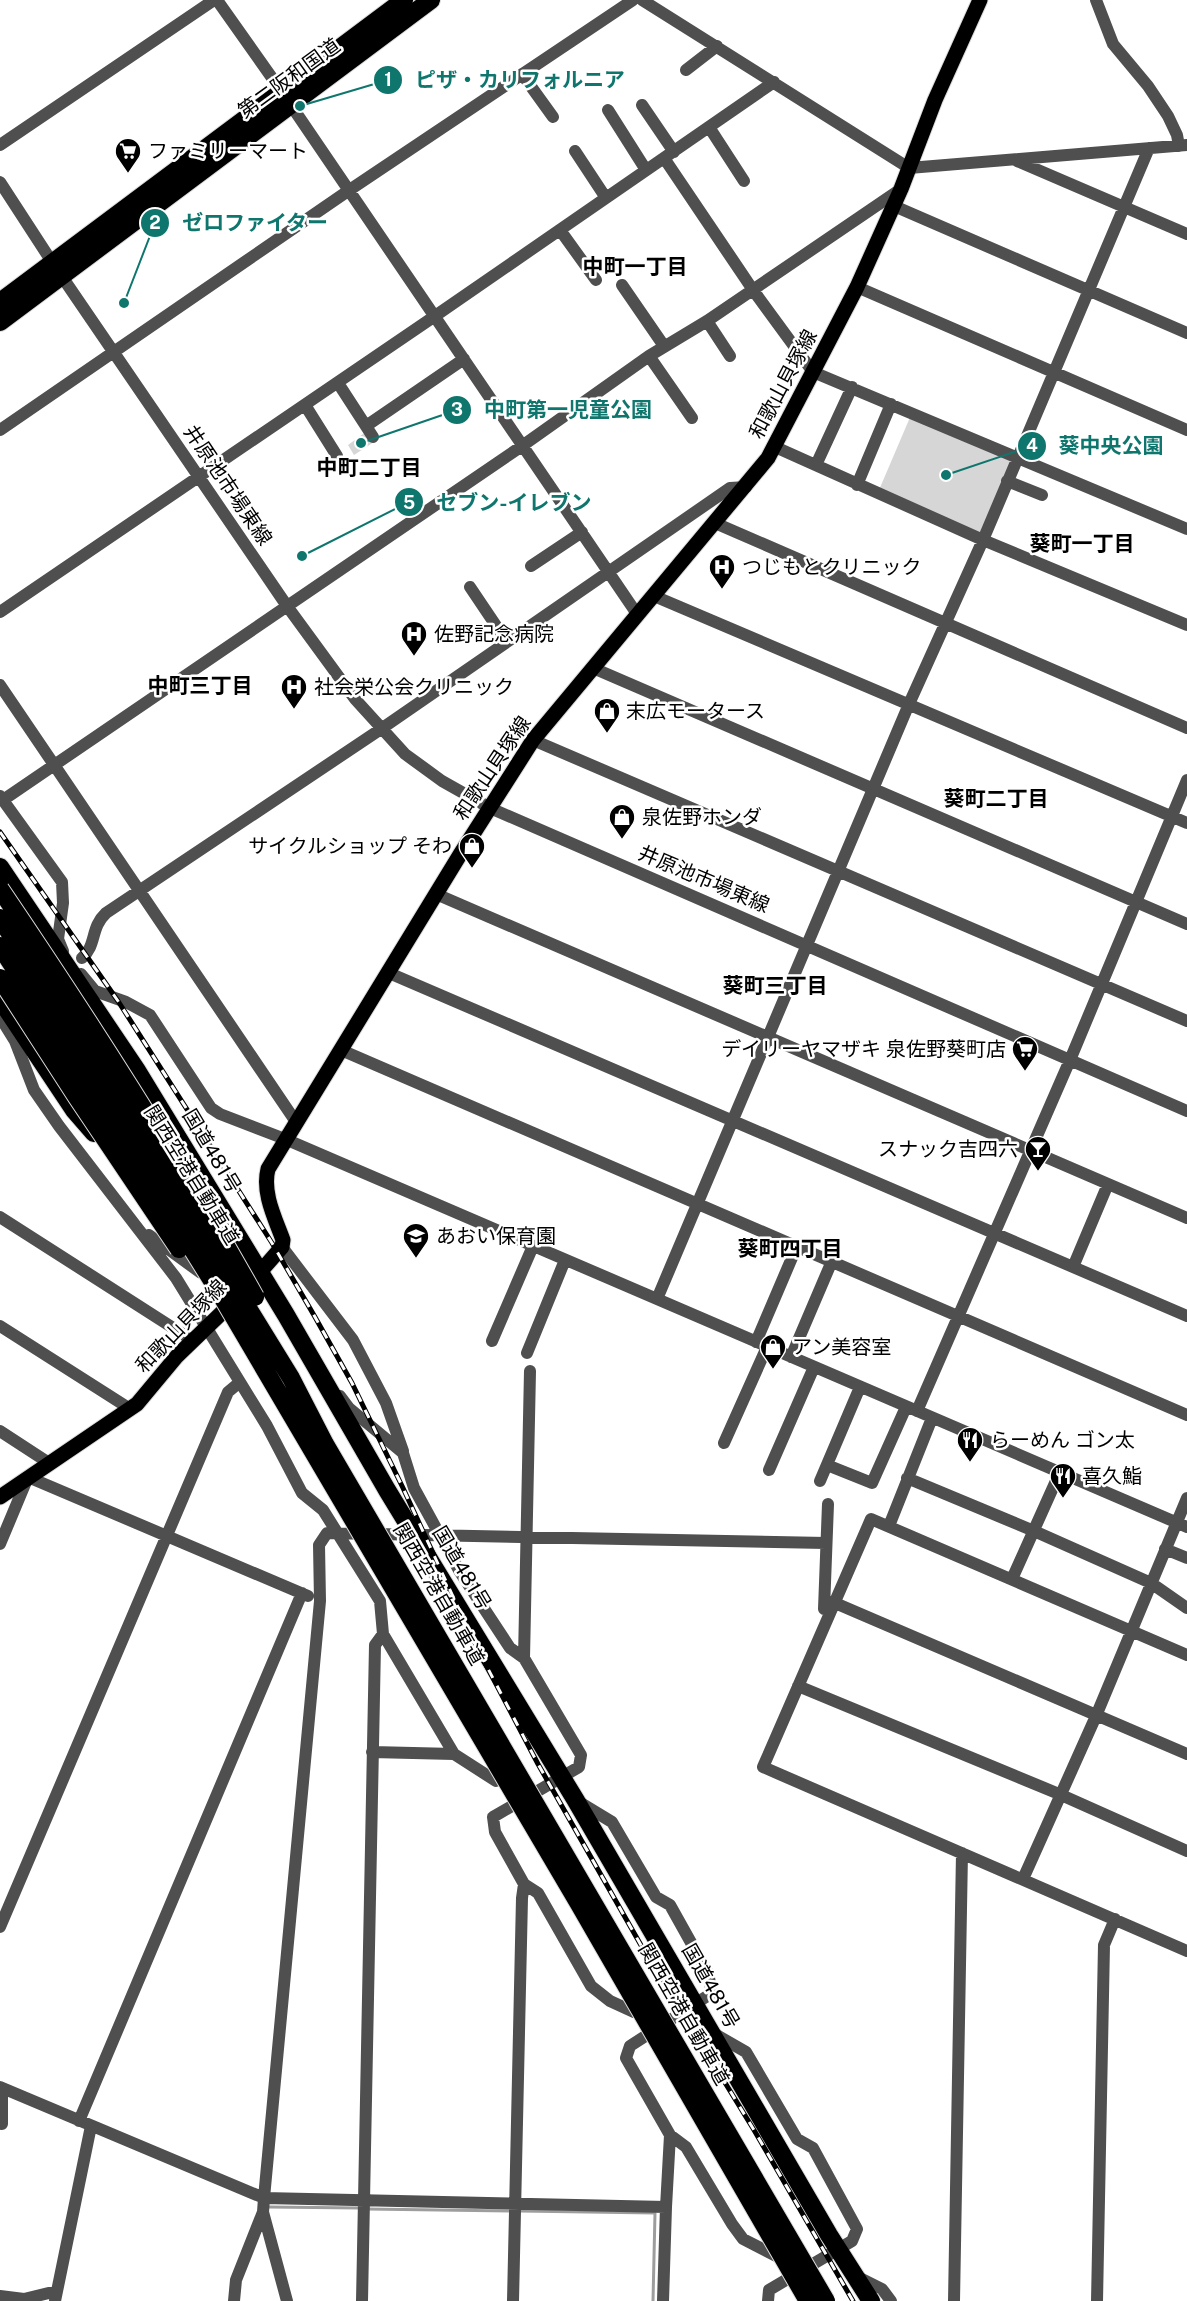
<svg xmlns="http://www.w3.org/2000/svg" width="1187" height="2301" font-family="'Public Sans','Noto Sans JP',sans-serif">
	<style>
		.green { fill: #d6d6d6 }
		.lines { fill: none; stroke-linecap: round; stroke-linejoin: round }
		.stream { stroke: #9d9d9d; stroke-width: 3 }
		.major-casing { stroke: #dbdbdb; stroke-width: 17 }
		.highway-casing { stroke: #dbdbdb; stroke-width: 20 }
		.minor { stroke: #4f4f4f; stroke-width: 12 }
		.major { stroke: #000; stroke-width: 15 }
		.highway { stroke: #000; stroke-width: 18 }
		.rail-casing { stroke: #000; stroke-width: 5 }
		.rail { stroke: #fff; stroke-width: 3; stroke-dasharray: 9; stroke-linecap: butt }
		.highway-bridge-casing { stroke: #dbdbdb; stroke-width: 20; stroke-linecap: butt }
		.highway-bridge { stroke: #000; stroke-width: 18 }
		.labels { text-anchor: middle; stroke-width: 5; stroke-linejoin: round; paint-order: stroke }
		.street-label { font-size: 20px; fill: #000; stroke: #fff }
		.poi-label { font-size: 20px; fill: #000; stroke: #fff; text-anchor: start }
		.neighbourhood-label { font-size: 21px; font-weight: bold; fill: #000; stroke: #fff }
		.leader { fill: none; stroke: #0f766e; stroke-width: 2 }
		.callout-dot { fill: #0f766e; stroke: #fff; stroke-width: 2 }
		.mark-label { font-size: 18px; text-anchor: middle; font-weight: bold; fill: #fff }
		.callout-label { font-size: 21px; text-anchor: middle; font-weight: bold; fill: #0f766e; stroke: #fff; stroke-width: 5; stroke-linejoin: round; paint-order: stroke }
	</style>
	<rect width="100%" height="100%" fill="#fff"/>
	<!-- green -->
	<path class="green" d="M 911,415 L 1013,459 L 981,534 L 879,490 Z
		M 367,431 L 374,442 L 354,455 L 348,445 Z"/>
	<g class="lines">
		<!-- stream -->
		<path class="stream" d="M 269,2207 L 360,2208
			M 367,2209 L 513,2211
			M 520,2211 L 655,2213 L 653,2301"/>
		<!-- major casing -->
		<g class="major-casing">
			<path id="major" d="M 254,1279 L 282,1247 L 283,1240 C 275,1218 262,1193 268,1169 L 461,853 L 533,740 L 768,458 L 857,287 L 901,189 L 935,100 L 980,0
				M 0,1497 L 137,1404 L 177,1356 L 234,1301"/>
		</g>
		<!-- highway casing -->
		<g class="highway-casing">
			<path id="highway" d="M 0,302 L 404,0
				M 0,322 L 431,0
				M 0,867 L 136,1069 L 286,1315 L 387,1490 L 575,1799 L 829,2235 L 871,2301
				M 0,999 L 74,1110 L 94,1133"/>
		</g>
		<!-- minor -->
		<path class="minor" d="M 217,0 L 282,92 L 637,614
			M 642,0 L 909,168 L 1187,145
			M 1096,0 L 1113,44 L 1148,86 L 1168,116 L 1177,135 L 1179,146
			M 686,70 L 717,46
			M 522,74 L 553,117
			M 642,105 L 674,152
			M 608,110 L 646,170
			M 709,127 L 744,181
			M 0,145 L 214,0
			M 575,151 L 606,198
			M 664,158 L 753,290 L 813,372 L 1187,529
			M 1017,161 L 1187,234
			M 0,182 L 52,262 L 287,606 L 355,699 L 405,754 L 442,781 L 490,808 L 1187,1111
			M 894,206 L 1187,333
			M 560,230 L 596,280
			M 622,285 L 664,346
			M 857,287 L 1187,430
			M 707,321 L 730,356
			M 649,356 L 692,418
			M 338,383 L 373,437
			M 305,405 L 337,456
			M 366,426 L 464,359
			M 0,430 L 348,191 L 633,0
			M 773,446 L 983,540 L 1187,625
			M 816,465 L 852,387
			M 1007,481 L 1042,495
			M 857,485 L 891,404
			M 715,523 L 1187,728
			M 531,566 L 582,532
			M 470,587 L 507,642
			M 654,596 L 1187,823
			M 0,612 L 435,316 L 774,82
			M 593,668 L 1187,924
			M 0,685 L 296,1122
			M 533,740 L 1187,1021
			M 0,796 L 62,882 L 63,903 L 58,939 L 63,951
			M 3,800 L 522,446 L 649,356 L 707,321 L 901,189
			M 436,894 L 1187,1218
			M 82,958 C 97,945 90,928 106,913 L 381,729 L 730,488 L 746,487
			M 389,973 L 1187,1316
			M 81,974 L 95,991 L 126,1002 L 150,1015 L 211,1108 L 220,1114 L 285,1139 L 1187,1527
			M 0,1017 L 15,1041 L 34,1090 L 59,1126 L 176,1278 L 267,1426 L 302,1493 L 323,1510 L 380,1601 L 383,1634 L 454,1754 L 496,1781
			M 341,1050 L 1187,1415
			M 0,1217 L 192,1340
			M 149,1235 L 201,1273
			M 282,1247 L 353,1340 L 386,1403 L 403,1451
			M 1073,1267 L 1108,1184
			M 657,1299 L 909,704 L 983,540 L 1149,148
			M 0,1326 L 124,1405 L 127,1411
			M 492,1341 L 533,1246
			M 756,1342 L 797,1246
			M 527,1353 L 565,1260
			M 791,1357 L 832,1261
			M 530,1371 L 524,1658 L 581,1755 L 579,1767 L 493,1817 L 495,1832 L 524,1884 L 538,1893 L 591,1986 L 610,2001 L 634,2012
			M 340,1396 L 349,1408 L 403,1453 L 414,1488 L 460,1572 L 510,1648 L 524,1658
			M 917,1411 L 1070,1060 L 1187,780
			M 0,1431 L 49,1463
			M 724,1443 L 767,1347
			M 827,1465 L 872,1483 L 906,1407
			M 769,1470 L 814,1367
			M 907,1478 L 1034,1531 L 1151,1583 L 1187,1608
			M 820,1481 L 860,1387
			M 889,1526 L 932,1418
			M 0,1544 L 28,1477 L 308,1596
			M 1165,1549 L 1187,1558
			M 1012,1579 L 1060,1472
			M 825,1601 L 835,1603 L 1187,1754
			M 824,1609 L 828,1504
			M 1187,1655 L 871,1519 L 763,1767 L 1187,1951
			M 798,1686 L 1059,1794 L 1187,1851
			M 372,1752 L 454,1754
			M 579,1802 L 612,1822 L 656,1897 L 670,1905 L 708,1973 L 712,1993 L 630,2046 L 626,2058 L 670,2135 L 686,2147 L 732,2224 L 743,2239 L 776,2256
			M 1023,1879 L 1096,1716 L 1187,1498
			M 0,1927 L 228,1392 L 240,1382
			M 713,2033 L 746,2052 L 797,2139 L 813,2148 L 857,2229 L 852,2241 L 769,2290 L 768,2301
			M 0,2087 L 264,2198 L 666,2207 L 663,2301
			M 79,2121 L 302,1593
			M 2,2124 L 2,2095 L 5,2089
			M 666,2207 L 670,2135
			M 856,2276 L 882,2289 L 891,2301
			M 0,2296 L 24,2299 L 57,2291
			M 55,2301 L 91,2126
			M 234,2301 L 236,2280 L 263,2212
			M 287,2301 L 263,2212 L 264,2198 L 320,1601 L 319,1545 L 327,1533 L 826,1543
			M 362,2301 L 375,1645 L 383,1634
			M 513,2301 L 522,1898 L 524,1884
			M 954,2301 L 962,1853
			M 1097,2301 L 1104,1945 L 1115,1919"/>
		<!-- major -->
		<use href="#major" class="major"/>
		<!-- highway -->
		<use href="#highway" class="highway"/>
		<!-- rail casing -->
		<g class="rail-casing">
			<path id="rail" d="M 0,832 L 118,1001 L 272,1243 L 315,1317 L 352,1383 L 403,1488 L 474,1642 L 538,1764 L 642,1947 L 754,2130 L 853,2301"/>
		</g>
		<!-- rail -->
		<use href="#rail" class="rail"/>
		<!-- highway-bridge casing -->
		<g class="highway-bridge-casing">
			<path id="highway-bridge" d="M 0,889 C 90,1022 177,1157 255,1297
				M 0,918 L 96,1064 L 182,1201 L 291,1378 L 325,1444 L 826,2301
				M 0,946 L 89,1083 L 221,1295 L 579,1904 L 808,2301
				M 0,978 L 77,1097 L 179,1249"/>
		</g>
		<!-- highway-bridge -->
		<use href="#highway-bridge" class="highway-bridge"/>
	</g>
	<!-- icons -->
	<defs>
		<g id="supermarket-pin" transform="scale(1.35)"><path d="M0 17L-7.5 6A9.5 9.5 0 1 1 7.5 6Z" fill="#000" stroke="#fff"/><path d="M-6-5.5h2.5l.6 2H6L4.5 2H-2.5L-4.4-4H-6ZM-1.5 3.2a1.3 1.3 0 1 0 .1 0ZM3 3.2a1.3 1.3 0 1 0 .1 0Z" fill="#fff"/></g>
		<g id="hospital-pin" transform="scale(1.35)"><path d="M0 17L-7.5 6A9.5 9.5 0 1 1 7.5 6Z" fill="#000" stroke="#fff"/><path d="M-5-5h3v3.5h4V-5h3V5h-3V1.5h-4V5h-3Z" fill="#fff"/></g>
		<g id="shop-pin" transform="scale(1.35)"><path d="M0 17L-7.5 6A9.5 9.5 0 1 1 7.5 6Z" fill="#000" stroke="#fff"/><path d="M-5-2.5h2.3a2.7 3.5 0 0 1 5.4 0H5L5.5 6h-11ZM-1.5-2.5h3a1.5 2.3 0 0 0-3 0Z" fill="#fff"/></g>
		<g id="bar-pin" transform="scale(1.35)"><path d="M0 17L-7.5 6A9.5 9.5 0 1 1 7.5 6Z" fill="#000" stroke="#fff"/><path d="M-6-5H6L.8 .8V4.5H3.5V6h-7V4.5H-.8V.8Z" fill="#fff"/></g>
		<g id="school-pin" transform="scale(1.35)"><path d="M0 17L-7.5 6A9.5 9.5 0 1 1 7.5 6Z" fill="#000" stroke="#fff"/><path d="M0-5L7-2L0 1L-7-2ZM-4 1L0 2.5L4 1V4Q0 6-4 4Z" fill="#fff"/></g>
		<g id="restaurant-pin" transform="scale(1.35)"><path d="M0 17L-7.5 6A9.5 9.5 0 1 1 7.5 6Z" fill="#000" stroke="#fff"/><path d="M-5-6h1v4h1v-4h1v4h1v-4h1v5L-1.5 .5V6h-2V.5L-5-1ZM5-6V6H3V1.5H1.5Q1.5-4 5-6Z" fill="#fff"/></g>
	</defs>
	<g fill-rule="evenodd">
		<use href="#supermarket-pin" x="128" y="151"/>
		<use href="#hospital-pin" x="722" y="567"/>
		<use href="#hospital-pin" x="414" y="634"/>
		<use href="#hospital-pin" x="294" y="687"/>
		<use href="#shop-pin" x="607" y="711"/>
		<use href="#shop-pin" x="622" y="817"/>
		<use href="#shop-pin" x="472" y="846"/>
		<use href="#supermarket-pin" x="1025" y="1049"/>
		<use href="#bar-pin" x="1038" y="1149"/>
		<use href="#school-pin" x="416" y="1236"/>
		<use href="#shop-pin" x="773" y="1347"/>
		<use href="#restaurant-pin" x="970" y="1440"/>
		<use href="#restaurant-pin" x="1063" y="1476"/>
	</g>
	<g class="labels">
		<!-- street labels -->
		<g class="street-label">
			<text transform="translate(289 78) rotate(-36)" y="7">第二阪和国道</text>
			<text transform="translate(783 384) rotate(-62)" y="7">和歌山貝塚線</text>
			<text transform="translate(228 485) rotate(56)" y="7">井原池市場東線</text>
			<text transform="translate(492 768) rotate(-56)" y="7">和歌山貝塚線</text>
			<text transform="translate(704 879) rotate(23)" y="7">井原池市場東線</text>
			<text transform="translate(212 1151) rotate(59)" y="7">国道481号</text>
			<text transform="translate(192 1175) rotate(58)" y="7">関西空港自動車道</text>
			<text transform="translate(181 1326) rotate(-46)" y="7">和歌山貝塚線</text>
			<text transform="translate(462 1568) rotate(59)" y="7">国道481号</text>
			<text transform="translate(439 1594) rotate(60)" y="7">関西空港自動車道</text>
			<text transform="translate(711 1986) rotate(60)" y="7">国道481号</text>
			<text transform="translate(684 2014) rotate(60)" y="7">関西空港自動車道</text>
		</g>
		<!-- poi labels -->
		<g class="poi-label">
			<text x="148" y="158">ファミリーマート</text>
			<text x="742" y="574">つじもとクリニック</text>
			<text x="434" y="641">佐野記念病院</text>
			<text x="314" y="694">社会栄公会クリニック</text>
			<text x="626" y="718">末広モータース</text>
			<text x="642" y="824">泉佐野ホンダ</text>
			<text x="452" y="853" text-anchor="end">サイクルショップ そわ</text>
			<text x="1006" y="1056" text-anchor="end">デイリーヤマザキ 泉佐野葵町店</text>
			<text x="1018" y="1156" text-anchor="end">スナック吉四六</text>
			<text x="436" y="1243">あおい保育園</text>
			<text x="792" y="1354">アン美容室</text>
			<text x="990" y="1447">らーめん ゴン太</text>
			<text x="1082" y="1483">喜久鮨</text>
		</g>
		<!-- neighbourhood labels -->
		<g class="neighbourhood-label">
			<text x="635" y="274">中町一丁目</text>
			<text x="369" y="475">中町二丁目</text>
			<text x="1082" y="551">葵町一丁目</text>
			<text x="200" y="693">中町三丁目</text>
			<text x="996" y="806">葵町二丁目</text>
			<text x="775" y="993">葵町三丁目</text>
			<text x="790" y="1256">葵町四丁目</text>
		</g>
	</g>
	<!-- callouts -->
	<path class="leader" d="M300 106L388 80M124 303L155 223M361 443L457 410M946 475L1032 446M302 556L409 502"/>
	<g class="callout-dot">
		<circle cx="300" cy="106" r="6"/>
		<circle cx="124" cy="303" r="6"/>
		<circle cx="361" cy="443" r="6"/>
		<circle cx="946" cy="475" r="6"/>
		<circle cx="302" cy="556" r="6"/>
		<circle cx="388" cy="80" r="15"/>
		<circle cx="155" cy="223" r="15"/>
		<circle cx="457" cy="410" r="15"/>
		<circle cx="1032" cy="446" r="15"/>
		<circle cx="409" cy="502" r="15"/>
	</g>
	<g class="mark-label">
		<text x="388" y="86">1</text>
		<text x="155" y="229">2</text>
		<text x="457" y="416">3</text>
		<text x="1032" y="452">4</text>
		<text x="409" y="509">5</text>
	</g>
	<g class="callout-label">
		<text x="520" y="87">ピザ・カリフォルニア</text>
		<text x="255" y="230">ゼロファイター</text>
		<text x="568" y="417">中町第一児童公園</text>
		<text x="1111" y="453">葵中央公園</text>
		<text x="514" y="510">セブン-イレブン</text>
	</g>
</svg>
